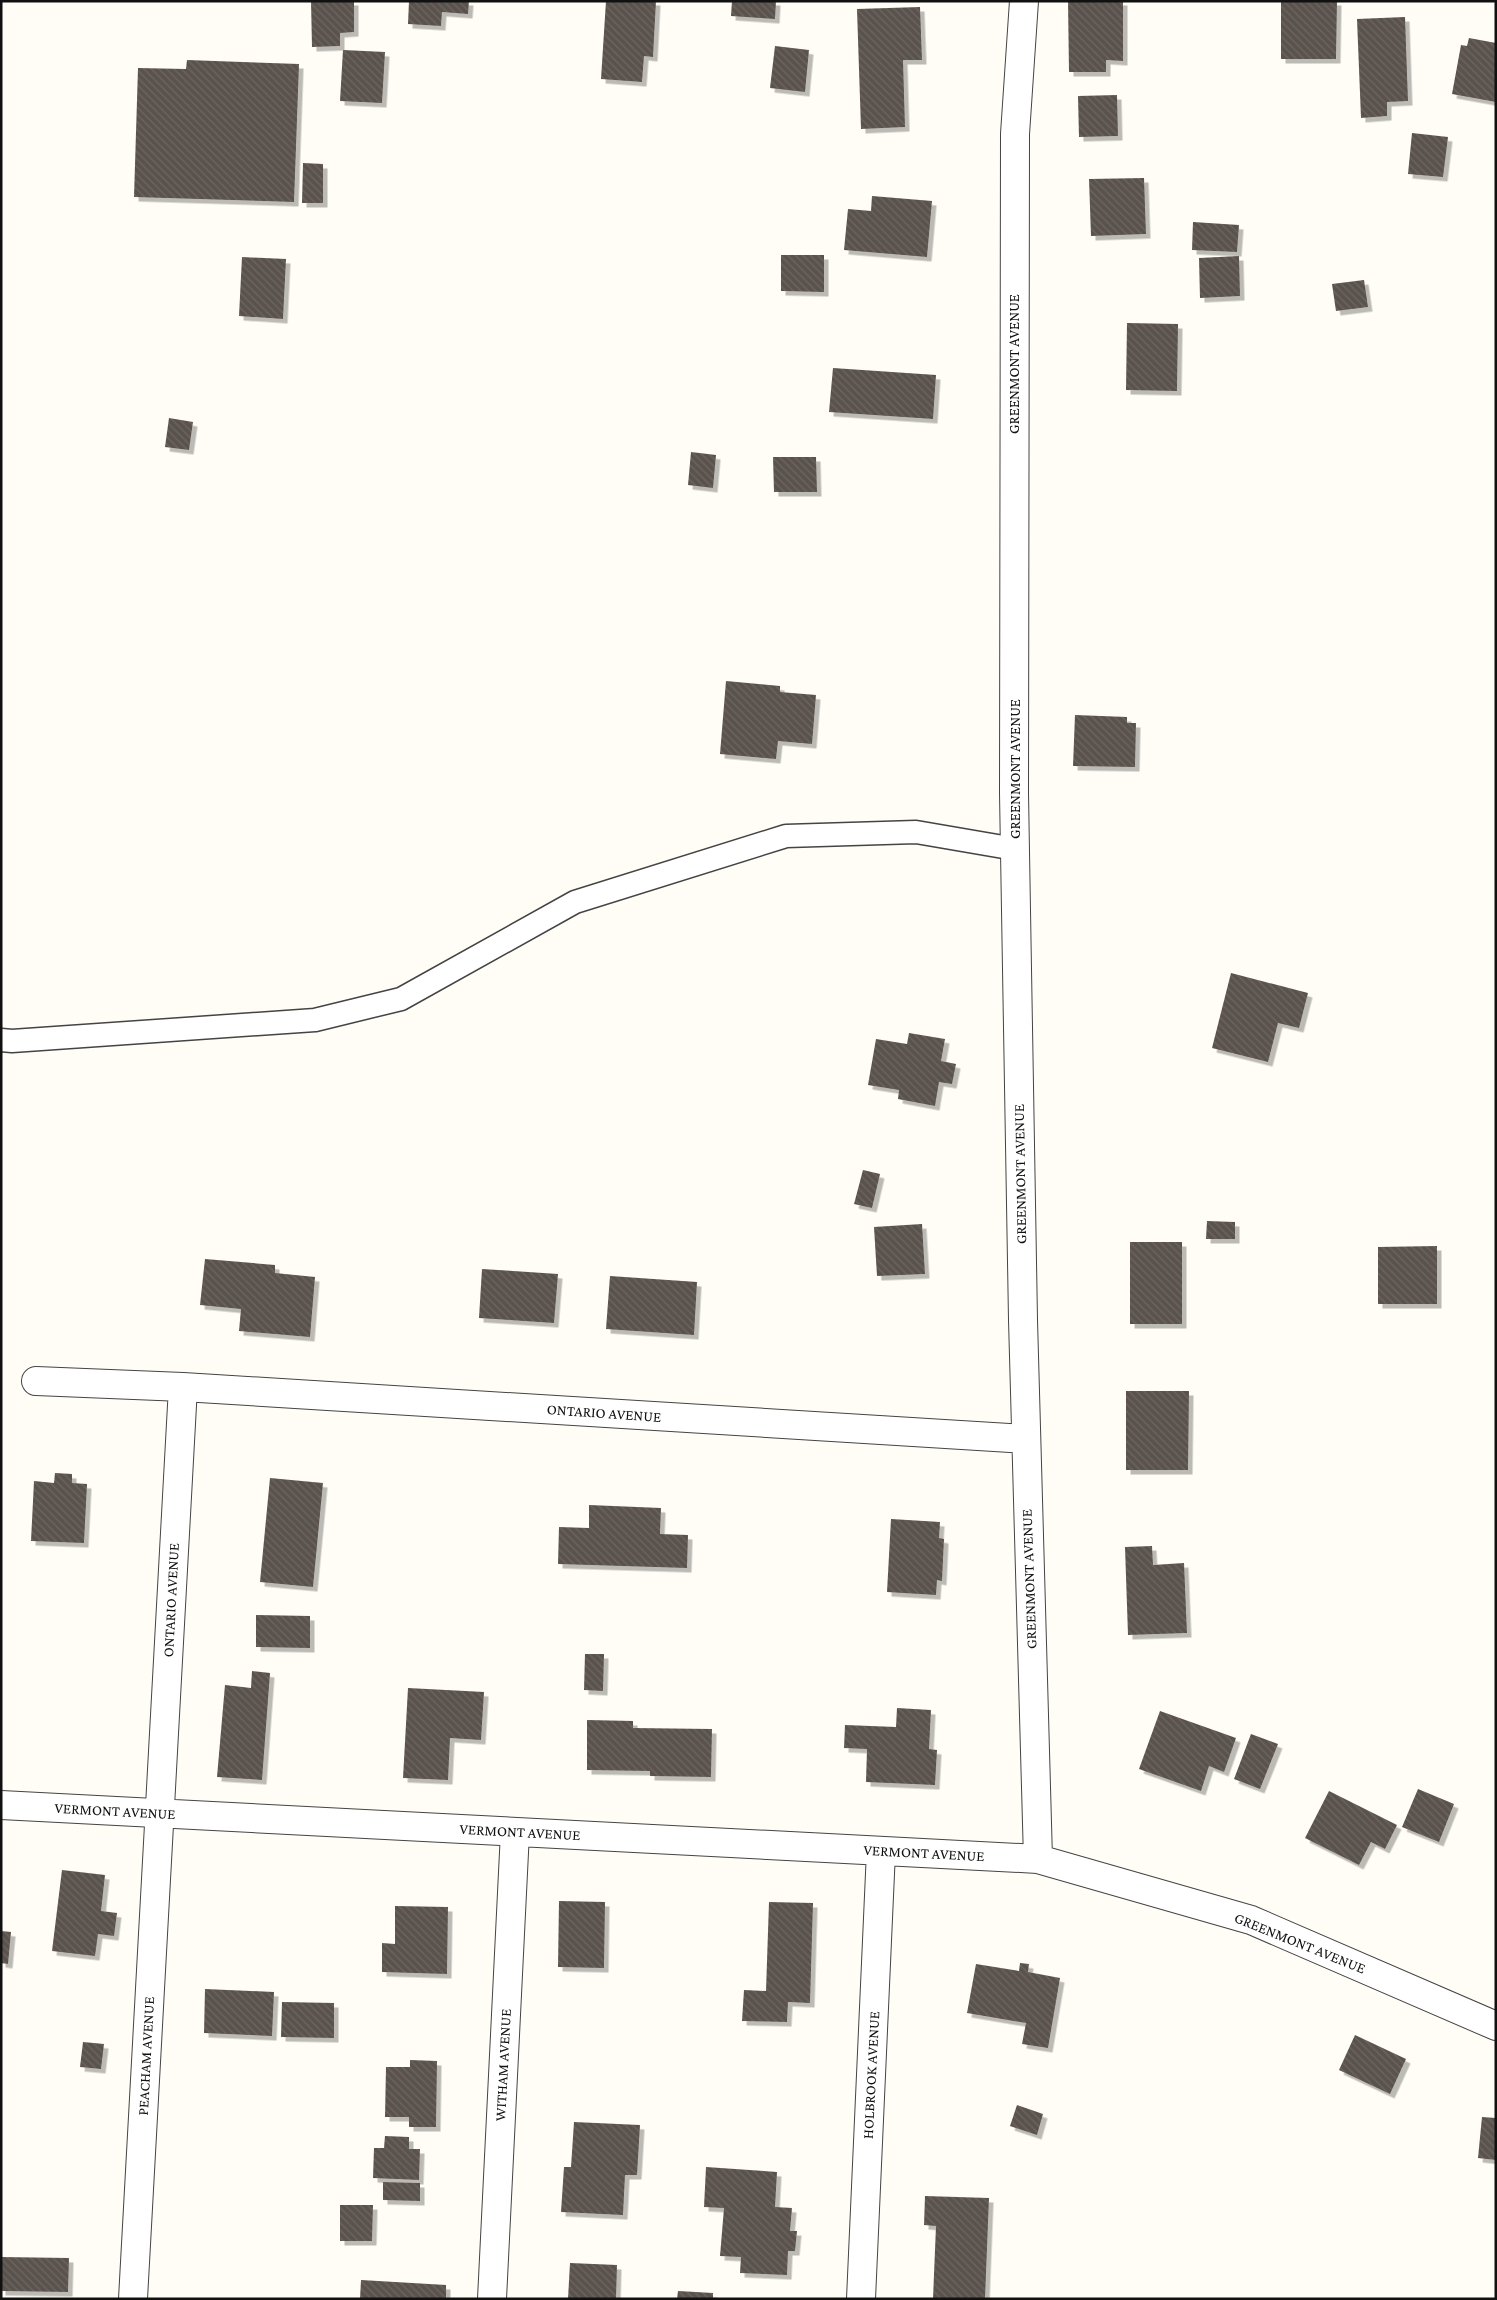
<svg xmlns="http://www.w3.org/2000/svg" width="1497" height="2300" font-family="'Crimson Pro',serif">
	<style>
		.building { fill: url(#building-back-hatch); filter: url(#shadow) }
		.lines { fill: none; stroke-linecap: round; stroke-linejoin: round }
		.lane-casing { stroke: #444; stroke-width: 25 }
		.street-casing { stroke: #444; stroke-width: 30 }
		.lane { stroke: #fff; stroke-width: 22 }
		.street { stroke: #fff; stroke-width: 28 }
		.labels { text-anchor: middle; stroke-width: 5; stroke-linejoin: round; paint-order: stroke }
		.street-label { font-size: 15px; fill: #111; stroke: #fff }
	</style>
	<defs>
		<pattern id="building-back-hatch" width="6" height="6" patternUnits="userSpaceOnUse" patternTransform="scale(1.25)"><rect width="6" height="6" fill="#5a524d"/><path d="M-1 5l2 2M0 0l6 6M5-1l2 2" fill="none" stroke="#6d6662"/></pattern>
		<filter id="shadow"><feDropShadow dx="4.5" dy="4.5" stdDeviation="0" flood-color="#0004"/></filter>
	</defs>
	<rect width="100%" height="100%" fill="#fffdf5"/>
	<!-- building -->
	<path class="building" d="M 311,1 L 354,1 L 354,32 L 340,33 L 340,46 L 312,47 Z
		M 409,1 L 469,1 L 468,14 L 442,12 L 441,26 L 408,24 Z
		M 606,1 L 656,1 L 653,57 L 644,56 L 642,82 L 601,79 Z
		M 732,1 L 776,1 L 775,19 L 731,16 Z
		M 1068,1 L 1123,1 L 1123,61 L 1106,60 L 1106,72 L 1069,72 Z
		M 1281,1 L 1337,1 L 1336,59 L 1281,59 Z
		M 920,7 L 922,60 L 903,60 L 905,127 L 861,129 L 857,9 Z
		M 1405,17 L 1408,101 L 1387,102 L 1387,116 L 1361,118 L 1357,19 Z
		M 1469,38 L 1496,43 L 1496,102 L 1452,94 L 1461,45 L 1467,46 Z
		M 775,46 L 809,50 L 805,92 L 770,88 Z
		M 343,50 L 385,52 L 382,103 L 340,101 Z
		M 187,60 L 299,64 L 294,202 L 134,197 L 138,68 L 186,69 Z
		M 1117,95 L 1118,136 L 1079,137 L 1078,96 Z
		M 1412,133 L 1448,137 L 1443,177 L 1408,174 Z
		M 303,163 L 323,164 L 323,203 L 302,203 Z
		M 1144,178 L 1146,234 L 1091,236 L 1089,179 Z
		M 872,196 L 932,201 L 927,257 L 844,250 L 848,209 L 871,211 Z
		M 1193,222 L 1239,225 L 1237,252 L 1192,250 Z
		M 781,255 L 824,255 L 824,292 L 781,291 Z
		M 1239,256 L 1240,296 L 1200,298 L 1199,258 Z
		M 242,257 L 286,259 L 283,319 L 239,316 Z
		M 1364,280 L 1368,307 L 1336,311 L 1332,284 Z
		M 1127,323 L 1178,324 L 1177,391 L 1126,390 Z
		M 833,368 L 936,375 L 933,419 L 829,412 Z
		M 169,418 L 193,422 L 189,450 L 165,447 Z
		M 691,452 L 716,455 L 713,488 L 688,485 Z
		M 773,457 L 816,457 L 817,492 L 774,492 Z
		M 726,681 L 780,686 L 780,692 L 816,695 L 812,744 L 778,741 L 776,759 L 720,754 Z
		M 1075,715 L 1127,717 L 1127,723 L 1136,723 L 1135,767 L 1073,766 Z
		M 1231,973 L 1308,993 L 1299,1028 L 1278,1023 L 1268,1062 L 1212,1048 Z
		M 909,1033 L 945,1039 L 941,1061 L 956,1064 L 952,1084 L 939,1082 L 935,1106 L 898,1099 L 899,1090 L 868,1085 L 876,1039 L 907,1044 Z
		M 863,1170 L 880,1174 L 872,1208 L 854,1204 Z
		M 1207,1221 L 1235,1222 L 1235,1239 L 1206,1239 Z
		M 922,1224 L 925,1274 L 877,1276 L 874,1227 Z
		M 1130,1242 L 1182,1242 L 1182,1324 L 1130,1324 Z
		M 1437,1246 L 1437,1304 L 1378,1304 L 1378,1247 Z
		M 205,1259 L 275,1265 L 275,1273 L 315,1277 L 310,1337 L 239,1331 L 241,1309 L 200,1305 Z
		M 482,1269 L 558,1274 L 554,1323 L 479,1318 Z
		M 610,1276 L 697,1282 L 694,1335 L 606,1329 Z
		M 1126,1391 L 1189,1391 L 1188,1470 L 1126,1470 Z
		M 55,1473 L 72,1474 L 72,1483 L 87,1484 L 84,1543 L 31,1541 L 34,1481 L 54,1483 Z
		M 270,1478 L 323,1483 L 313,1587 L 260,1582 Z
		M 589,1505 L 661,1508 L 660,1534 L 688,1535 L 687,1568 L 558,1564 L 559,1527 L 589,1528 Z
		M 891,1519 L 940,1522 L 939,1538 L 944,1539 L 942,1581 L 937,1580 L 936,1595 L 887,1592 Z
		M 1152,1546 L 1153,1565 L 1184,1563 L 1187,1633 L 1128,1635 L 1125,1547 Z
		M 256,1615 L 310,1616 L 310,1648 L 256,1647 Z
		M 585,1654 L 604,1654 L 603,1691 L 584,1690 Z
		M 252,1671 L 270,1673 L 262,1780 L 217,1777 L 225,1685 L 251,1688 Z
		M 408,1688 L 484,1692 L 481,1740 L 450,1738 L 448,1780 L 403,1778 Z
		M 897,1708 L 931,1710 L 929,1749 L 937,1750 L 935,1785 L 866,1782 L 867,1749 L 844,1748 L 845,1725 L 896,1727 Z
		M 1160,1711 L 1236,1738 L 1224,1772 L 1209,1766 L 1201,1791 L 1139,1769 Z
		M 587,1720 L 633,1721 L 633,1728 L 712,1729 L 711,1777 L 650,1776 L 650,1771 L 587,1770 Z
		M 1251,1734 L 1278,1744 L 1260,1789 L 1234,1779 Z
		M 1418,1789 L 1454,1804 L 1439,1842 L 1402,1827 Z
		M 1329,1791 L 1397,1825 L 1385,1849 L 1371,1842 L 1359,1865 L 1305,1838 Z
		M 62,1870 L 105,1875 L 101,1911 L 117,1913 L 114,1936 L 98,1934 L 95,1956 L 52,1951 Z
		M 559,1901 L 605,1902 L 604,1968 L 558,1967 Z
		M 769,1902 L 813,1903 L 810,2003 L 788,2002 L 787,2022 L 742,2021 L 744,1990 L 766,1991 Z
		M 395,1906 L 448,1907 L 447,1974 L 382,1972 L 382,1943 L 395,1944 Z
		M 1,1931 L 11,1932 L 8,1964 L 1,1963 Z
		M 1020,1963 L 1029,1964 L 1028,1972 L 1060,1978 L 1048,2048 L 1022,2044 L 1026,2023 L 967,2013 L 976,1964 L 1019,1971 Z
		M 205,1989 L 274,1992 L 272,2036 L 204,2033 Z
		M 282,2002 L 334,2003 L 334,2038 L 281,2037 Z
		M 1355,2035 L 1406,2059 L 1390,2094 L 1339,2070 Z
		M 83,2042 L 104,2044 L 101,2069 L 80,2067 Z
		M 410,2060 L 437,2061 L 436,2127 L 409,2127 L 409,2117 L 385,2117 L 386,2067 L 410,2067 Z
		M 1017,2105 L 1043,2114 L 1037,2135 L 1010,2126 Z
		M 1482,2117 L 1496,2118 L 1496,2160 L 1478,2158 Z
		M 574,2122 L 640,2125 L 637,2175 L 625,2175 L 623,2215 L 561,2212 L 564,2167 L 571,2167 Z
		M 385,2136 L 409,2137 L 409,2149 L 420,2149 L 419,2180 L 373,2178 L 374,2148 L 384,2148 Z
		M 706,2167 L 777,2172 L 775,2207 L 792,2208 L 790,2231 L 797,2231 L 795,2251 L 788,2251 L 787,2275 L 740,2273 L 741,2257 L 720,2256 L 724,2208 L 704,2207 Z
		M 383,2182 L 420,2183 L 420,2201 L 383,2200 Z
		M 925,2196 L 989,2198 L 985,2299 L 933,2299 L 936,2226 L 924,2225 Z
		M 340,2205 L 373,2205 L 372,2241 L 340,2241 Z
		M 1,2257 L 69,2258 L 68,2292 L 1,2291 Z
		M 570,2263 L 617,2265 L 616,2299 L 568,2299 Z
		M 361,2280 L 446,2285 L 446,2299 L 360,2299 Z
		M 678,2291 L 713,2293 L 713,2299 L 677,2299 Z"/>
	<g class="lines">
		<!-- lane casing -->
		<g class="lane-casing">
			<path id="lane" d="M 1,1040 L 12,1041 L 315,1020 L 401,999 L 575,902 L 786,836 L 916,832 L 1015,849"/>
		</g>
		<!-- street casing -->
		<g class="street-casing">
			<path id="street" d="M 1024,1 L 1015,134 L 1014,793 L 1023,1320 L 1038,1859
				M 36,1381 L 183,1387
				M 1,1805 L 1038,1859 L 1251,1920 L 1496,2026
				M 133,2299 L 183,1387 L 1026,1439
				M 492,2299 L 515,1832
				M 861,2299 L 881,1851"/>
		</g>
		<!-- lane -->
		<use href="#lane" class="lane"/>
		<!-- street -->
		<use href="#street" class="street"/>
	</g>
	<g class="labels">
		<!-- street labels -->
		<g class="street-label">
			<text transform="translate(1014 364) rotate(-90)" y="5">GREENMONT AVENUE</text>
			<text transform="translate(1015 769) rotate(-90)" y="5">GREENMONT AVENUE</text>
			<text transform="translate(1020 1174) rotate(-91)" y="5">GREENMONT AVENUE</text>
			<text transform="translate(604 1413) rotate(4)" y="5">ONTARIO AVENUE</text>
			<text transform="translate(1029 1579) rotate(-92)" y="5">GREENMONT AVENUE</text>
			<text transform="translate(171 1600) rotate(-87)" y="5">ONTARIO AVENUE</text>
			<text transform="translate(115 1811) rotate(3)" y="5">VERMONT AVENUE</text>
			<text transform="translate(520 1832) rotate(3)" y="5">VERMONT AVENUE</text>
			<text transform="translate(924 1853) rotate(3)" y="5">VERMONT AVENUE</text>
			<text transform="translate(1300 1943) rotate(22)" y="5">GREENMONT AVENUE</text>
			<text transform="translate(146 2056) rotate(-87)" y="5">PEACHAM AVENUE</text>
			<text transform="translate(503 2065) rotate(-87)" y="5">WITHAM AVENUE</text>
			<text transform="translate(871 2075) rotate(-87)" y="5">HOLBROOK AVENUE</text>
		</g>
	</g>
	<!-- border -->
	<rect width="1497" height="2300" fill="none" stroke="#111111" stroke-width="5"/>
</svg>
